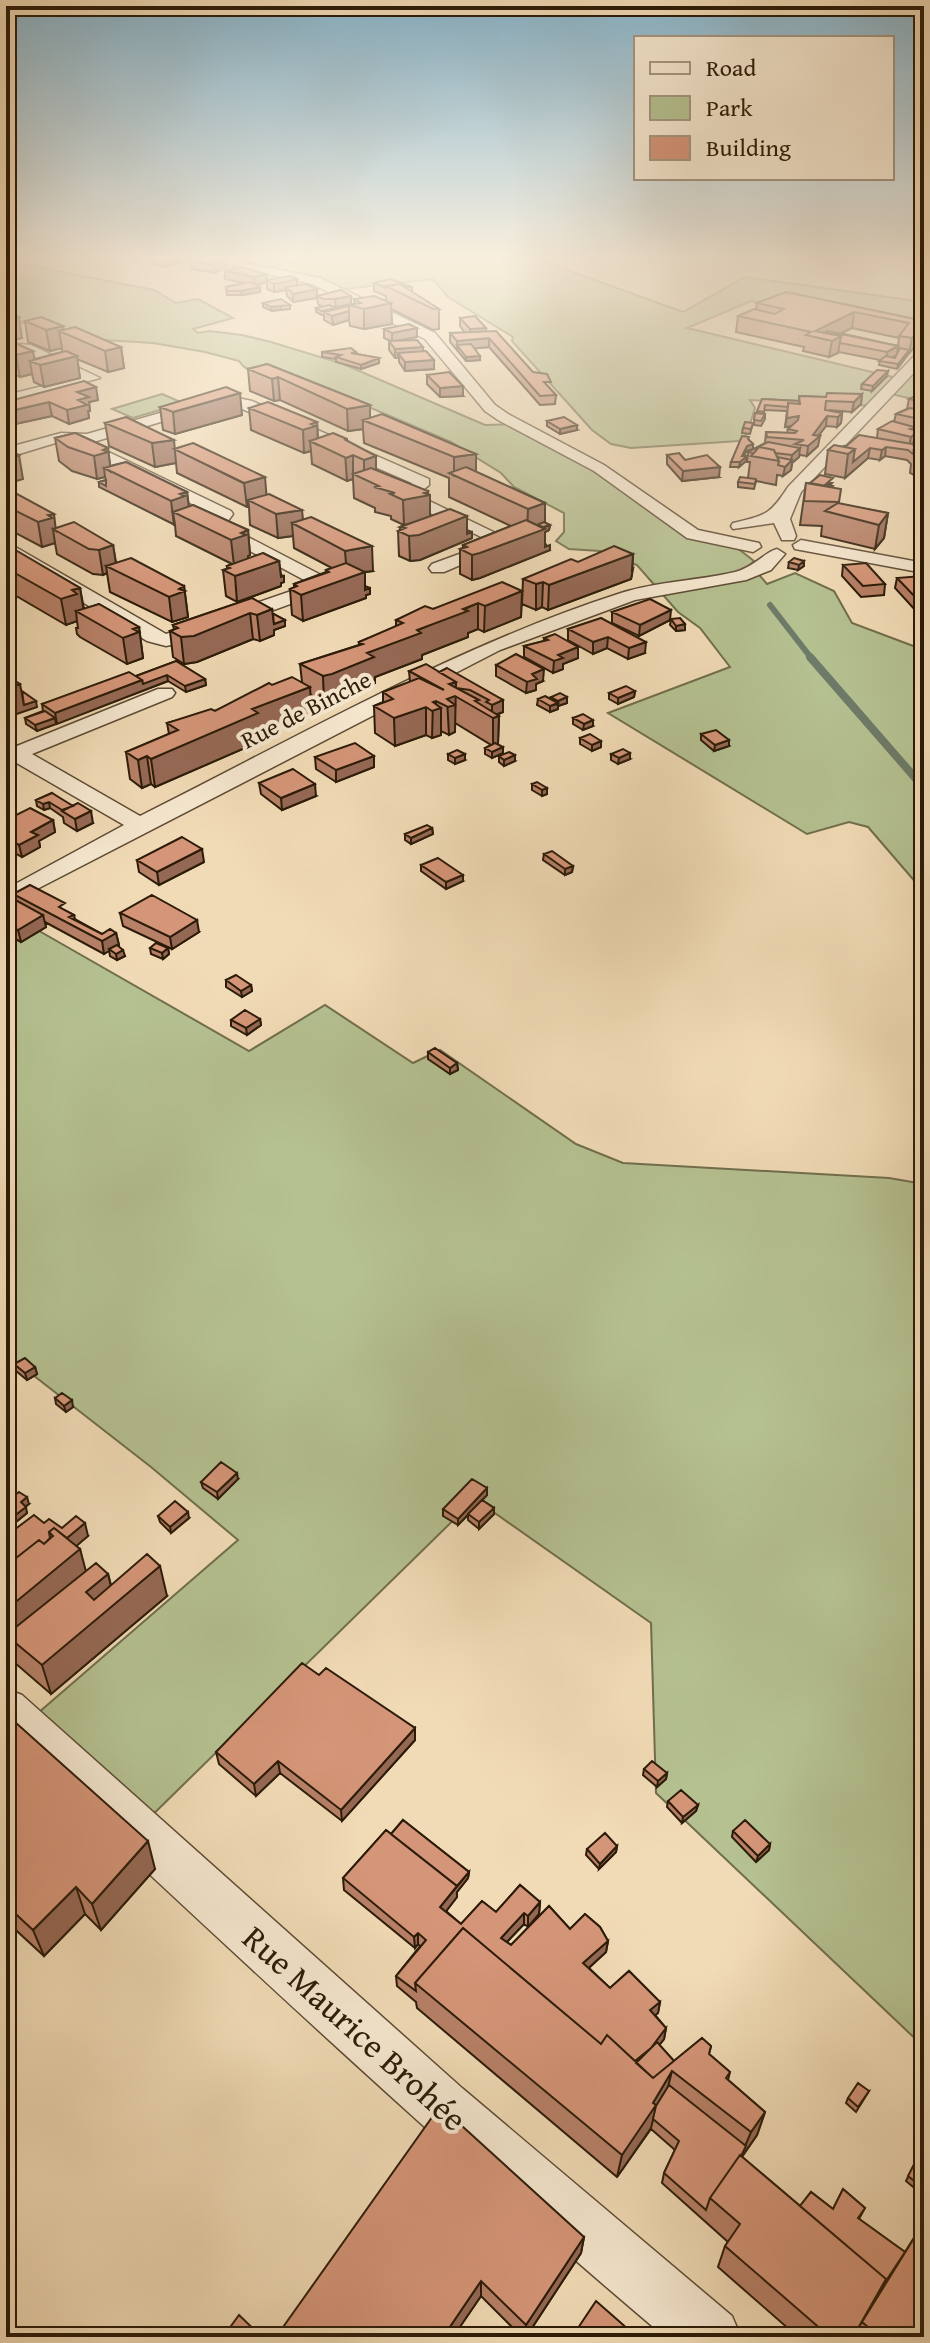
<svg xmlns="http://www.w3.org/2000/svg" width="930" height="2343" font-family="'Gentium Book Plus',serif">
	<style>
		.green { fill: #b5c191; stroke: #706e4c; stroke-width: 2 }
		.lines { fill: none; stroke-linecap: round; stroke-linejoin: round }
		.stream-far1 { stroke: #6e7b69; stroke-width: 6 }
		.stream { stroke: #6e7b69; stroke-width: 8 }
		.minor-casing { stroke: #5c4b34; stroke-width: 3 }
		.tertiary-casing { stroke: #5c4b34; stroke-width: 3 }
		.minor { fill: #f6e8d0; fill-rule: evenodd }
		.tertiary { fill: #f6e8d0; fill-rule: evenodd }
		.wall { fill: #b78067; stroke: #2b1b08; stroke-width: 2; fill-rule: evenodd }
		.shaded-wall { fill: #956854; stroke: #2b1b08; stroke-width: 2 }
		.building { fill: #d59578; stroke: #2b1b08; stroke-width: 2 }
		.labels { text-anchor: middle; stroke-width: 8; stroke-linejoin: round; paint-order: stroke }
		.far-street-label { font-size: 24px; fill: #2b1b08; stroke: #f6e8d0 }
		.near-street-label { font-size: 34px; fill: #2b1b08; stroke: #f6e8d0 }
	</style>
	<rect width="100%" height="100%" fill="#f1dbb6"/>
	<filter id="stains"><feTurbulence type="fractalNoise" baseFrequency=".0025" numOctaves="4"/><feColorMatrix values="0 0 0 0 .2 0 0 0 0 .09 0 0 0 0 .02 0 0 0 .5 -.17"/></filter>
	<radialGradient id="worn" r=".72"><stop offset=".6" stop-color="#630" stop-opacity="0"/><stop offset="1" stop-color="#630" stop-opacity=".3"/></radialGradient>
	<!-- green -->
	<path class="green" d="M 290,258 L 534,258 L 683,312 L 745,277 L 924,302 L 924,338 L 751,301 L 687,328 L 901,379 L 924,354 L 924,402 L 888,393 L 876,406 L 750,400 L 755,408 L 747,434 L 739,441 L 631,448 L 611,444 L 592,430 L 512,341 L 513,337 L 448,297 L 433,279 L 335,290 L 262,268 L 295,262 Z
		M 10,262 L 154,290 L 176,303 L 198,299 L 233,318 L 193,329 L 198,333 L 210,331 L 242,335 L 271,342 L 343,364 L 485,425 L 515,424 L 581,458 L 693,534 L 736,547 L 754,561 L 742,574 L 755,570 L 767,584 L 795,573 L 834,591 L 852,623 L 924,650 L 924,892 L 868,827 L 849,822 L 807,834 L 608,713 L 730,667 L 700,628 L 678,612 L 637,565 L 600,551 L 569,549 L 556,541 L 564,532 L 564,513 L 514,487 L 501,473 L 451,442 L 303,379 L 267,375 L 244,367 L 239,361 L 205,352 L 153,343 L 87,339 L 44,325 L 6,321 L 6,263 Z
		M 162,394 L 183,403 L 133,418 L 112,409 Z
		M 6,912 L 249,1051 L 325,1005 L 413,1063 L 440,1050 L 576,1144 L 623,1163 L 889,1178 L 924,1184 L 924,2047 L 656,1793 L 651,1623 L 475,1499 L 137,1830 L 23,1726 L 238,1540 L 151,1467 L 6,1354 Z"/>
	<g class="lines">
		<!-- stream-far1 -->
		<path class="stream-far1" d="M 770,605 L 812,659"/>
		<!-- stream -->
		<path class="stream" d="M 810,657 L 924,788"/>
		<!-- minor casing -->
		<g class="minor-casing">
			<path id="minor" d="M 199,258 L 221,258 L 320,278 L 435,333 L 495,405 L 508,414 L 604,465 L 698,530 L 759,543 L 761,547 L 753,552 L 687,538 L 594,471 L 498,420 L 485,411 L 425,339 L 312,284 Z
				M 6,343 L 31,345 L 100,378 L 6,403 L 6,395 L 80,377 L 24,352 L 6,351 Z
				M 924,350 L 924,362 L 801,492 L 790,519 L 796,536 L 794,540 L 782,540 L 774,523 L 733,529 L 731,526 L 733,523 C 766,515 770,515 788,487 L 919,351 Z
				M 233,397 L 252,401 L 429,479 L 429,485 L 417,495 L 514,542 L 444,572 L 432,572 L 429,568 L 432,564 L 492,542 L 400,499 L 400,493 L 412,483 L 233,405 L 211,407 L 90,443 L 231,511 L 233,514 L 225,525 L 319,574 L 325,583 L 315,595 L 189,641 L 166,646 L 147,641 L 6,556 L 6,544 L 12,545 L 166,634 L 303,587 L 306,581 L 209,529 L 207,526 L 215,515 L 74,447 L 73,442 L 62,441 L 6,458 L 6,448 L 61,433 L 87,434 L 205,400 Z
				M 801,540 L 924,563 L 924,573 L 795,549 L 793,545 Z
				M 777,549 L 785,554 L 771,570 L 746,580 L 635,600 L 500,650 L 6,905 L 6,889 L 124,825 L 8,758 L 6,742 L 17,746 L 158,689 L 172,689 L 175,693 L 172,697 L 32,754 L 140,816 C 298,737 453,647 621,593 C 658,581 697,581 735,572 C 754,567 765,552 777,549 Z"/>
		</g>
		<!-- tertiary casing -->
		<g class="tertiary-casing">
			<path id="tertiary" d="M 6,1689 L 22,1695 L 462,2088 L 732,2316 L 741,2337 L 665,2337 C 439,2146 223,1943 6,1740 Z"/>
		</g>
		<!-- minor -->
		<use href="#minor" class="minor"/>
		<!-- tertiary -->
		<use href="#tertiary" class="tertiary"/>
	</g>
	<!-- wall -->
	<path class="wall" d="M 113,258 L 145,258 L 133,262 Z
		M 149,258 L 184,258 L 184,260 L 166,267 L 149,263 Z
		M 255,258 L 277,258 L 270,260 Z
		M 224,259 L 225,267 L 215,273 L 192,269 L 191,261 Z
		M 225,271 L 266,274 L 267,282 L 256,285 L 260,287 L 260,292 L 242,295 L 227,295 L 226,287 L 244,283 L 225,279 Z
		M 267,280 L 317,289 L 317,296 L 341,290 L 351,304 L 334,307 L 336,309 L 354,304 L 354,299 L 386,301 L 386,296 L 374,291 L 374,283 L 412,287 L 412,292 L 439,309 L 439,329 L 433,330 L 391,309 L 392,324 L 364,329 L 350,326 L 349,320 L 333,325 L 324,320 L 324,315 L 322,315 L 316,312 L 316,308 L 322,307 L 318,304 L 317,298 L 293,302 L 287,296 L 286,290 L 274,292 L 267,289 Z
		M 786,292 L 924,321 L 921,337 L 897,369 L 879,365 L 880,360 L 839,352 L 829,357 L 803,351 L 804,347 L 736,332 L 738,316 L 756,310 L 757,303 ZM 852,328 L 899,338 L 898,346 L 840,333 Z
		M 263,303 L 290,305 L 290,309 L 272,311 L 263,307 Z
		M 6,314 L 22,338 L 11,341 L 35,359 L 62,352 L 62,348 L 50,351 L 28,342 L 25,321 L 121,347 L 124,368 L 108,372 L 77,359 L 80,378 L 44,387 L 34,382 L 32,374 L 20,377 L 6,370 Z
		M 460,318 L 486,332 L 551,390 L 556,395 L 555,404 L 540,405 L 489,347 L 475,348 L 480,360 L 466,361 L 450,342 L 450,333 L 465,333 L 460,326 Z
		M 417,328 L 417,337 L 396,341 L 423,351 L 434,369 L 405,371 L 399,362 L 399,358 L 395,358 L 389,350 L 389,341 L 390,341 L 384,338 L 384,329 Z
		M 322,352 L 356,352 L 357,354 L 379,358 L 379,363 L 361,369 L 336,362 L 336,359 L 322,357 Z
		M 267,364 L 370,405 L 370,418 L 476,454 L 476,472 L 545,503 L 545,523 L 550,525 L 549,530 L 545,532 L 545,543 L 550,550 L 480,578 L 472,580 L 460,574 L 460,549 L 463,548 L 463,545 L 511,526 L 449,497 L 449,478 L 364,443 L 363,429 L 348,431 L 280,400 L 274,401 L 250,391 L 248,369 Z
		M 427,375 L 463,396 L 440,397 L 427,384 Z
		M 887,376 L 872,391 L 861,389 L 862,384 Z
		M 862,394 L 861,404 L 852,412 L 829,410 L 842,413 L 841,423 L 837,427 L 826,426 L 818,436 L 818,446 L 807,456 L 799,455 L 799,457 L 792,463 L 791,470 L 783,476 L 777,475 L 776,485 L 756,481 L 754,489 L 738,487 L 738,482 L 748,478 L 750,462 L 747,462 L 748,452 L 765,443 L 766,432 L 787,433 L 788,429 L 791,426 L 785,427 L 787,411 L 764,410 L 764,414 L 765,414 L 765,419 L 761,426 L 754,425 L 755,413 L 757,413 L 762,399 L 799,401 L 799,396 L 826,397 Z
		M 924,397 L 924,430 L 913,428 L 913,430 L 918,431 L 916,440 L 912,444 L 919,449 L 924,447 L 924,480 L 910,473 L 911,464 L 907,460 L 885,456 L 880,460 L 868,458 L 845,478 L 825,474 L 828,450 L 877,438 L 878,429 L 894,422 L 896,414 L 907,409 L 909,399 Z
		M 98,400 L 89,402 L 90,411 L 88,411 L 89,418 L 69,424 L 52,416 L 6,426 L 6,402 Z
		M 160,407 L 242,415 L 175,434 L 163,430 Z
		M 249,408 L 317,422 L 318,438 L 347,441 L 376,470 L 430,495 L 430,516 L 472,532 L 472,538 L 420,560 L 410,561 L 399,556 L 398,531 L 400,530 L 400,527 L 404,525 L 391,519 L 391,516 L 375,512 L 375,508 L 354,498 L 353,479 L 347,481 L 312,464 L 311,451 L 304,453 L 251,430 Z
		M 547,421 L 577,430 L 560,434 L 547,426 Z
		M 105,423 L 175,449 L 267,495 L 373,571 L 365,572 L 365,586 L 370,588 L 370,594 L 366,595 L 366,598 L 303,621 L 292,615 L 290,589 L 294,588 L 294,584 L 326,572 L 326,570 L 332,568 L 294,548 L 293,536 L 278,538 L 250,525 L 249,507 L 247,507 L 177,473 L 176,463 L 155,467 L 109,446 Z
		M 753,423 L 750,434 L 742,433 L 743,428 Z
		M 75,433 L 108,448 L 110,466 L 126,462 L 187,492 L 189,507 L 193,505 L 248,530 L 250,555 L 248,556 L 248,559 L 263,553 L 279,561 L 281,575 L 284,576 L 284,582 L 281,583 L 281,586 L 237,602 L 226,596 L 223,570 L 227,569 L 227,566 L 232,564 L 176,536 L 175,525 L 99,487 L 99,482 L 106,480 L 105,477 L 97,479 L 72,471 L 59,461 L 55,438 Z
		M 749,440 L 753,444 L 753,449 L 746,451 L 744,456 L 746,461 L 739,467 L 730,467 L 731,462 Z
		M 667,455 L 685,460 L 719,477 L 682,481 L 667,464 Z
		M 806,483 L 832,483 L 830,485 L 833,487 L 839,504 L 888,513 L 884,538 L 875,549 L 821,536 L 822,526 L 800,525 Z
		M 6,488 L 56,528 L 113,545 L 116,563 L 184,586 L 188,617 L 172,622 L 110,592 L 107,573 L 103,575 L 93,574 L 57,554 L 55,543 L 42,547 L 6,528 Z
		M 17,551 L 80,588 L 84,609 L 99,604 L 139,627 L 143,658 L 127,664 L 80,637 L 77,634 L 76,628 L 78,628 L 77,621 L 66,625 L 6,590 L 6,555 Z
		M 633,554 L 632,575 L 631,579 L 548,610 L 542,607 L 536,610 L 522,604 L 523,579 Z
		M 804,561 L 804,566 L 798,570 L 788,568 L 789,562 Z
		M 843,565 L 885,584 L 884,595 L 861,597 L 842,576 Z
		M 897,578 L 924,578 L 924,611 L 916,611 L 895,588 Z
		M 522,591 L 521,617 L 484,632 L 478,629 L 468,633 L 468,637 L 422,655 L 422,659 L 375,677 L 375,683 L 333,700 L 324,703 L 311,695 L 311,699 L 316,702 L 316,707 L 312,709 L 312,714 L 260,734 L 261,741 L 155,787 L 151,784 L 142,788 L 130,779 L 126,752 L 169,734 L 167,723 L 215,711 L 272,685 L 302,682 L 300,664 L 359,645 L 359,642 L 396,627 L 396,620 L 433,609 Z
		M 252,598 L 273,614 L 285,620 L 285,626 L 274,630 L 274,635 L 260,641 L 253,639 L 197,662 L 184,664 L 173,657 L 170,631 L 174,630 L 173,625 Z
		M 612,612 L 670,620 L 639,636 L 612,623 Z
		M 601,618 L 645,653 L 628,659 L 607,648 L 593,654 L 568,640 L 568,629 Z
		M 671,619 L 685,624 L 685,630 L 676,631 L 670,625 Z
		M 916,631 L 924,633 L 924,644 L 916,643 Z
		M 544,638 L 578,647 L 578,658 L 563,664 L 563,669 L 553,673 L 524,657 L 524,646 L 544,641 Z
		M 176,661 L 205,679 L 206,685 L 186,692 L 168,681 L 37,731 L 26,724 L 25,718 L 43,711 L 42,704 L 136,676 Z
		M 496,665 L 543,681 L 536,684 L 536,690 L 526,693 L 496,676 Z
		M 409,671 L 439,672 L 503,700 L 503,712 L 496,715 L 499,716 L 498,744 L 497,744 L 503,753 L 492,758 L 485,754 L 485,748 L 491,745 L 455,723 L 455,732 L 449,735 L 441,731 L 441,735 L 432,738 L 426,735 L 395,746 L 375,733 L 374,706 L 383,702 L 383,692 L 410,682 Z
		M 635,691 L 634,697 L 618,704 L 609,699 L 609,693 Z
		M 551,697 L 567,697 L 567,703 L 558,706 L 558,709 L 550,712 L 537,705 L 538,699 L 551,699 Z
		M 573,718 L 593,726 L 583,730 L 573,724 Z
		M 701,734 L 729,746 L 714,751 L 701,740 Z
		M 580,738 L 601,741 L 601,747 L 592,751 L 580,744 Z
		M 448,754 L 465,760 L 455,764 L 448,760 Z
		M 611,754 L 630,759 L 618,764 L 611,760 Z
		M 374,756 L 374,767 L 336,782 L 316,769 L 315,757 Z
		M 499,756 L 515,761 L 504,766 L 499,762 Z
		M 259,783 L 316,796 L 282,810 L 261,794 Z
		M 532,784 L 547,788 L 547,794 L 542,796 L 532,790 Z
		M 52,793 L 93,823 L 77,831 L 64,823 L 63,817 L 50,808 L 44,810 L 37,806 L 36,800 Z
		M 6,820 L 53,820 L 55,832 L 39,841 L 40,847 L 22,857 L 6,848 Z
		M 432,828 L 433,834 L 411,844 L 405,840 L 405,834 Z
		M 544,854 L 573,866 L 572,872 L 565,875 L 543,860 Z
		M 137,860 L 204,862 L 159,885 L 139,872 Z
		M 421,865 L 463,881 L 446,889 L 421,871 Z
		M 13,894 L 66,911 L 74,915 L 75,919 L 102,934 L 116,933 L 119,945 L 118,946 L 125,956 L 117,960 L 110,956 L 109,950 L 104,954 L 45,922 L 46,927 L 21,942 L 6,934 L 6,899 L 15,900 Z
		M 120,913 L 199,932 L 172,949 L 123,926 Z
		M 150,948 L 168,948 L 169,954 L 163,959 L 151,954 Z
		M 226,980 L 251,985 L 252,991 L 242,997 L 226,987 Z
		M 260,1019 L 261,1025 L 247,1035 L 231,1026 L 231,1020 Z
		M 428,1052 L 457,1063 L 458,1070 L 450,1074 L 428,1059 Z
		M 14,1364 L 35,1367 L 37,1374 L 27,1380 L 16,1371 Z
		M 55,1398 L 73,1407 L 66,1412 L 56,1404 Z
		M 238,1479 L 218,1499 L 203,1488 L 201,1482 Z
		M 487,1495 L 482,1500 L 494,1508 L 494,1514 L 479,1529 L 468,1520 L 468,1515 L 458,1525 L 443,1516 L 443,1509 Z
		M 6,1502 L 29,1504 L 25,1507 L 27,1513 L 10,1527 L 14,1530 L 44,1523 L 88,1536 L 76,1546 L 80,1549 L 85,1571 L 108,1574 L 111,1585 L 167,1596 L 51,1694 L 15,1663 L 9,1645 L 6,1648 Z
		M 158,1516 L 189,1518 L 171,1533 L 160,1522 Z
		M 319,1675 L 415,1728 L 415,1740 L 342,1821 L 280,1773 L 256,1796 L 219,1764 L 216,1752 Z
		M 6,1714 L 155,1869 L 101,1930 L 85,1914 L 44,1956 L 6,1921 Z
		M 644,1769 L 667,1773 L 666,1779 L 657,1787 L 643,1775 Z
		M 668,1801 L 698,1805 L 696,1811 L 682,1823 L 667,1807 Z
		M 403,1820 L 469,1872 L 468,1878 L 457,1892 L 457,1897 L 446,1911 L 461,1924 L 482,1901 L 496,1912 L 520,1885 L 540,1902 L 539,1914 L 528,1927 L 524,1924 L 507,1942 L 511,1945 L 549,1906 L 570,1929 L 585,1914 L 600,1927 L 608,1941 L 606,1952 L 589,1968 L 610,1988 L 629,1971 L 660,2002 L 658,2013 L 655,2015 L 666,2028 L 664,2039 L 659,2045 L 674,2061 L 702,2038 L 711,2046 L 709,2054 L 730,2072 L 728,2080 L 765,2112 L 757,2135 L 742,2157 L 800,2206 L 811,2192 L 833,2209 L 843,2189 L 865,2208 L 859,2219 L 905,2252 L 924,2222 L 924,2337 L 865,2337 L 857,2330 L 853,2337 L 798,2337 L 718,2267 L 725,2246 L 728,2242 L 662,2183 L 664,2173 L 675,2150 L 651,2129 L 617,2177 L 417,2008 L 416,2002 L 397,1986 L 396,1976 L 420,1946 L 418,1944 L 415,1948 L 344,1890 L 343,1878 L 386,1830 L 391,1834 ZM 891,2275 L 862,2322 L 860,2325 L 878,2293 Z
		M 733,1831 L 770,1844 L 769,1850 L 756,1862 L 732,1837 Z
		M 617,1846 L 616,1852 L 599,1869 L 586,1855 L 587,1849 Z
		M 869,2091 L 856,2112 L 846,2103 L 848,2098 Z
		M 922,2149 L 924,2150 L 924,2196 L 906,2181 Z
		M 584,2237 L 581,2253 L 526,2337 L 522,2337 L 481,2296 L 453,2337 L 276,2337 Z"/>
	<!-- shaded-wall -->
	<path class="shaded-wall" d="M 132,258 L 145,258 L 133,262 Z
		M 168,258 L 184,258 L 184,260 L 166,267 L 166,259 Z
		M 224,259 L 225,267 L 215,273 L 214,265 Z
		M 266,274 L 267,282 L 254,286 L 254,277 Z
		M 297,279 L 297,288 L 286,287 L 286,290 L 274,292 L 274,284 Z
		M 260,287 L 260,292 L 242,295 L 241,291 Z
		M 317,289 L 317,298 L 293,302 L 293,294 Z
		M 351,296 L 351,304 L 336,307 L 335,299 Z
		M 391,303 L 392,324 L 364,329 L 364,309 Z
		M 281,305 L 281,309 L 272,311 L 271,307 Z
		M 349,311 L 349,320 L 333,325 L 332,316 Z
		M 854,312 L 852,328 L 827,340 L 815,331 Z
		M 19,317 L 22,338 L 6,342 L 6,320 Z
		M 924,321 L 921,337 L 909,354 L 912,338 Z
		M 63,326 L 64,333 L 59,331 L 62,348 L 50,351 L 46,330 Z
		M 417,328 L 417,337 L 392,342 L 392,333 Z
		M 486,328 L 486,337 L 470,338 L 470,329 Z
		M 841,336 L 838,353 L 829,357 L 832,341 Z
		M 489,338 L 489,347 L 460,350 L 457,345 L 457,350 L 457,341 Z
		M 898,346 L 897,355 L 886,361 L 887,352 Z
		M 121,347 L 124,368 L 108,372 L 105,351 Z
		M 423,347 L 423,356 L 398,353 L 398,358 L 395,358 L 395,349 Z
		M 909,350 L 908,354 L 897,369 L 898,364 Z
		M 33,351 L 35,363 L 30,361 L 32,374 L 20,377 L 16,355 Z
		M 77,356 L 80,378 L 44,387 L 40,365 Z
		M 480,356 L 480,360 L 466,361 L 466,357 Z
		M 379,358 L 379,363 L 361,369 L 361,365 Z
		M 434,360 L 434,369 L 405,371 L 405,362 Z
		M 888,371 L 887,376 L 872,391 L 873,386 Z
		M 278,377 L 280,400 L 274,401 L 272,379 Z
		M 463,386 L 463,396 L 440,397 L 440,388 Z
		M 96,387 L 98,400 L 89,402 L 90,411 L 88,411 L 89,418 L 69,424 L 67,410 L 77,392 Z
		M 240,393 L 242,415 L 175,434 L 173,412 Z
		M 862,394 L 861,404 L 852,412 L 854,402 Z
		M 49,402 L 52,416 L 6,426 L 6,412 Z
		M 370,405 L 370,423 L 363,420 L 363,429 L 348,431 L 347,409 Z
		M 842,413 L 841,423 L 837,427 L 838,417 Z
		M 799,416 L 798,425 L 785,427 L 787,418 Z
		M 827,416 L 826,426 L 816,439 L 820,436 L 818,446 L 807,456 L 808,446 L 813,435 Z
		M 317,422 L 318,445 L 310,441 L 311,451 L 304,453 L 303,430 L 311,424 Z
		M 577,425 L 577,430 L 560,434 L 560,429 Z
		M 914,427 L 912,436 L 918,431 L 916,440 L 909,447 L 911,437 L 910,429 Z
		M 344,439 L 347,439 L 348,457 L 353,455 L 353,479 L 347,481 Z
		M 174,440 L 176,463 L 155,467 L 152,443 Z
		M 753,444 L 753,449 L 746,451 L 742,460 L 747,456 L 746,461 L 739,467 L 740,462 L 747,446 Z
		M 886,447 L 885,456 L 880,460 L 882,450 Z
		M 108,448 L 111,472 L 104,468 L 105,477 L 97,479 L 94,456 L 103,450 Z
		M 800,448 L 799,457 L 792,463 L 791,470 L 783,476 L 785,467 L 791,461 L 792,455 Z
		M 870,448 L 868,458 L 845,478 L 848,454 L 855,449 Z
		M 476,454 L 476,477 L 454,476 L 454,457 Z
		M 19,455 L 23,479 L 6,484 L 6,459 Z
		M 376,456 L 376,479 L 364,479 L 364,460 Z
		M 720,467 L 719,477 L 682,481 L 683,471 Z
		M 265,477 L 267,501 L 248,500 L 249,507 L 247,507 L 244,483 Z
		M 428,491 L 428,495 L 430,495 L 430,519 L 404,525 L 403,500 Z
		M 187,492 L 190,516 L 173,512 L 175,525 L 174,525 L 171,501 L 180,494 Z
		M 545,503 L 545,527 L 550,525 L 549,530 L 545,532 L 545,547 L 550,545 L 550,550 L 480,578 L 472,580 L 472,555 L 527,534 L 528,509 Z
		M 302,510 L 304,529 L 292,523 L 293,536 L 278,538 L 276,514 Z
		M 888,513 L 884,538 L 875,549 L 879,525 Z
		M 54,514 L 56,531 L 53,529 L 55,543 L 42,547 L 38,522 L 48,515 Z
		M 467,516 L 467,534 L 472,532 L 472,538 L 420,560 L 410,561 L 409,536 Z
		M 248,530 L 250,555 L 248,556 L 248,560 L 234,565 L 231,540 L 241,533 Z
		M 113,545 L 117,570 L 106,566 L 107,573 L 103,575 L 99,550 Z
		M 372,546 L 373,571 L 365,572 L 365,590 L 370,588 L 370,594 L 366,595 L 366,598 L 303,621 L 301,595 L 347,576 L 345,551 Z
		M 633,554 L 632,570 L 633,569 L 631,579 L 548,610 L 549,585 Z
		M 279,561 L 281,577 L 284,576 L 284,582 L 281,583 L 281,586 L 237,602 L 235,576 Z
		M 804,561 L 804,566 L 798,570 L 799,565 Z
		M 543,582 L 542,607 L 536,610 L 536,584 Z
		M 184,586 L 188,617 L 172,622 L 169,597 L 179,589 Z
		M 80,588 L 84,613 L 76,611 L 77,621 L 66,625 L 61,599 L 72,590 Z
		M 522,591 L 521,617 L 484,632 L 485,606 Z
		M 478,603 L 478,629 L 468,633 L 468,637 L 422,655 L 422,659 L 375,677 L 375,683 L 324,703 L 323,676 L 367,653 Z
		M 272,609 L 274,624 L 285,620 L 285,626 L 274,630 L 274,635 L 260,641 L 257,615 Z
		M 671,610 L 670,620 L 639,636 L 640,625 Z
		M 250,613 L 253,639 L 197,662 L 184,664 L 181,637 Z
		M 685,624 L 685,630 L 676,631 L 676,626 Z
		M 139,627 L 143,658 L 127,664 L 123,638 L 133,629 Z
		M 608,637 L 607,648 L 593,654 L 593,642 Z
		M 646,642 L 645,653 L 628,659 L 629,648 Z
		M 578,647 L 578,658 L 563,664 L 563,669 L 553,673 L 554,661 L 558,655 Z
		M 544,669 L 543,681 L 536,684 L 536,690 L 526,693 L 527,682 L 532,674 Z
		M 167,675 L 168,681 L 57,724 L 55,713 L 142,680 Z
		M 205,679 L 206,685 L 186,692 L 185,686 Z
		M 456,682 L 455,732 L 449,735 L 447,699 L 449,684 Z
		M 20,684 L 24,705 L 36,701 L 37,707 L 8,717 L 6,706 L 6,689 Z
		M 310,687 L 311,703 L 316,702 L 316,707 L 312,709 L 312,714 L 260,734 L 261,741 L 155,787 L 151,759 L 252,709 Z
		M 635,691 L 634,697 L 618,704 L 618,698 Z
		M 567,697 L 567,703 L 558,706 L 558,709 L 550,712 L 550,706 L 558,704 L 558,701 Z
		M 503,700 L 503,712 L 492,716 L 492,705 Z
		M 436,701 L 436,709 L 441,708 L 441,735 L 432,738 L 433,702 Z
		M 426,707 L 426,735 L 395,746 L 394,718 Z
		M 499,716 L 498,744 L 493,746 L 493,718 Z
		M 55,718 L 56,724 L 37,731 L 35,725 Z
		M 593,720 L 593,726 L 583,730 L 584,724 Z
		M 729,740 L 729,746 L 714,751 L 715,745 Z
		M 601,741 L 601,747 L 592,751 L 592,745 Z
		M 503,747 L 503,753 L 492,758 L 492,752 Z
		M 630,753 L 630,759 L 618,764 L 619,758 Z
		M 465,754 L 465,760 L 455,764 L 455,758 Z
		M 515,755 L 515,761 L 504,766 L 504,760 Z
		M 147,756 L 151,784 L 142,788 L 138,760 Z
		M 374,756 L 374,767 L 336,782 L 336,770 Z
		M 315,784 L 316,796 L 282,810 L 281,798 Z
		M 547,788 L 547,794 L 542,796 L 542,790 Z
		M 49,802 L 50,808 L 44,810 L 43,804 Z
		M 91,811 L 93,823 L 77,831 L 75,819 Z
		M 53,820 L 55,832 L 39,841 L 40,847 L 22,857 L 19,845 L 31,832 Z
		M 432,828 L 433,834 L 411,844 L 411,838 Z
		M 202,849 L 204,862 L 159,885 L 157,872 Z
		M 573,866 L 572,872 L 565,875 L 565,869 Z
		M 463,875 L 463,881 L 446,889 L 446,882 Z
		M 43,915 L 46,927 L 21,942 L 18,930 Z
		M 197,920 L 199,932 L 172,949 L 170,937 Z
		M 116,933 L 119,945 L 104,954 L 102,941 Z
		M 168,948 L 169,954 L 163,959 L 162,953 Z
		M 123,950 L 125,956 L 117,960 L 116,954 Z
		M 251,985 L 252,991 L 242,997 L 241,991 Z
		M 260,1019 L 261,1025 L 247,1035 L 246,1028 Z
		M 457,1063 L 458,1070 L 450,1074 L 450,1068 Z
		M 35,1367 L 37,1374 L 27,1380 L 25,1373 Z
		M 72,1400 L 73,1407 L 66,1412 L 64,1406 Z
		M 237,1473 L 238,1479 L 218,1499 L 217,1492 Z
		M 487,1488 L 487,1495 L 458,1525 L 458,1519 Z
		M 27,1497 L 29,1504 L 23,1508 L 21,1502 Z
		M 26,1507 L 27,1513 L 6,1530 L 6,1522 Z
		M 494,1508 L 494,1514 L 479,1529 L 479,1522 Z
		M 188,1512 L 189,1518 L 171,1533 L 170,1527 Z
		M 85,1523 L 88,1536 L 60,1560 L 80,1549 L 88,1579 L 6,1635 L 6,1610 L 56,1547 Z
		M 160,1566 L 167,1596 L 51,1694 L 42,1665 L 86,1592 L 108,1574 L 115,1603 Z
		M 415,1728 L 415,1740 L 342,1821 L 341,1810 Z
		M 278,1761 L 280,1773 L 256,1796 L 254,1784 Z
		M 667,1773 L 666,1779 L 657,1787 L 658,1781 Z
		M 698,1805 L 696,1811 L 682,1823 L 683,1817 Z
		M 148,1841 L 155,1869 L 101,1930 L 92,1904 Z
		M 770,1844 L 769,1850 L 756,1862 L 758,1856 Z
		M 617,1846 L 616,1852 L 599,1869 L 600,1864 Z
		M 469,1872 L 468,1878 L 457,1892 L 457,1897 L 441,1918 L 440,1907 Z
		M 76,1887 L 85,1914 L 44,1956 L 33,1930 Z
		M 540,1902 L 539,1914 L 528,1927 L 528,1916 Z
		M 524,1913 L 524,1924 L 500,1949 L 501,1938 Z
		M 418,1933 L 418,1944 L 415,1948 L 414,1937 Z
		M 608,1941 L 606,1952 L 582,1974 L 583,1963 Z
		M 660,2002 L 658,2013 L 648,2021 L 650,2010 Z
		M 666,2028 L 664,2039 L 649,2058 L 626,2069 Z
		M 672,2071 L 666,2095 L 654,2116 L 651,2128 L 617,2177 L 622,2155 Z
		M 765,2112 L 757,2135 L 743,2155 L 732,2177 L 751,2132 Z
		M 584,2237 L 581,2253 L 526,2337 L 525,2337 L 526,2325 Z
		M 481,2281 L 481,2296 L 453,2337 L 443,2337 Z"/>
	<!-- building -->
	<path class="building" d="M 198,258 L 218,258 L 224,259 L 214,265 L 191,261 Z
		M 240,267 L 266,274 L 254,277 L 225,271 Z
		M 290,276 L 297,279 L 274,284 L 267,280 Z
		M 390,279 L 412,287 L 405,287 L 400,284 L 386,286 L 386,288 L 374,283 Z
		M 250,282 L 260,287 L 241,291 L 227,291 L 226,287 Z
		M 306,284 L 317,289 L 293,294 L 286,287 Z
		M 400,284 L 439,309 L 433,309 L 386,286 Z
		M 341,290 L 351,296 L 335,299 L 323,299 L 317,296 Z
		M 786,292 L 924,321 L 912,338 L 899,336 L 909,323 L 854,312 L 815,331 L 841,336 L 832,341 L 806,335 L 811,332 L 738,316 L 754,309 L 775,314 L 784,309 L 757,303 Z
		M 374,296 L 391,303 L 364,309 L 349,305 L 361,303 L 354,299 Z
		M 281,299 L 290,305 L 271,307 L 263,303 Z
		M 329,305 L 336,308 L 321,311 L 316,308 Z
		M 349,306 L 349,311 L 332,316 L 324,312 Z
		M 9,313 L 19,317 L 6,320 L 6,314 Z
		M 475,316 L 486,328 L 470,329 L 460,318 Z
		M 41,317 L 63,326 L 46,330 L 25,321 Z
		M 409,324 L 417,328 L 392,333 L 384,329 Z
		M 75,327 L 121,347 L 105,351 L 59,331 Z
		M 496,331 L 533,372 L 547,374 L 551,382 L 544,382 L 556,395 L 540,396 L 489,338 L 457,341 L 450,333 Z
		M 827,331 L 898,346 L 887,352 L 840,343 L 841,336 L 824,333 Z
		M 6,339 L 33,351 L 16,355 L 6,351 Z
		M 417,340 L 423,347 L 395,349 L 389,341 Z
		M 471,344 L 480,356 L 466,357 L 457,345 Z
		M 351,348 L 356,352 L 351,353 L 379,358 L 361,365 L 336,357 L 341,355 L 322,352 Z
		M 900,348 L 909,350 L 898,364 L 879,361 L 886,356 L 895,358 Z
		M 66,351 L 77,356 L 40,365 L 30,361 Z
		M 426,351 L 434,360 L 405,362 L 398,353 Z
		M 267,364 L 370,405 L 347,409 L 278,377 L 272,379 L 248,369 Z
		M 877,370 L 888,371 L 873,386 L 862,384 Z
		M 449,372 L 463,386 L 440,388 L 427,375 Z
		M 84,381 L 96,387 L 77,392 L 89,397 L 78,400 L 87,405 L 67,410 L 49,402 L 6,412 L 6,402 Z
		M 226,387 L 240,393 L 173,412 L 160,407 Z
		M 827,393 L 862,394 L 854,402 L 826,401 L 825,410 L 842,413 L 838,417 L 827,416 L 813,435 L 820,436 L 808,446 L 795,444 L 804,440 L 767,437 L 766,432 L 795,433 L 797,431 L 788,429 L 798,420 L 799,416 L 787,418 L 788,403 L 800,404 L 799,396 L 826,397 Z
		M 915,396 L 924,397 L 924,403 L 909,399 Z
		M 762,399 L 799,401 L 799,404 L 788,403 L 788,407 L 765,405 L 764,412 L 757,411 Z
		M 268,402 L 317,422 L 311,424 L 316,426 L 303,430 L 249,408 Z
		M 910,408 L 924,411 L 924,420 L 896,414 Z
		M 755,413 L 765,414 L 761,421 L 754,420 Z
		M 382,414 L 476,454 L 454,457 L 363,420 Z
		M 126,417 L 174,440 L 152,443 L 105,423 Z
		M 564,417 L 577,425 L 560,429 L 547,421 Z
		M 892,421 L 914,427 L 910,429 L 918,431 L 911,437 L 878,429 Z
		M 745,422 L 753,423 L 751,429 L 743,428 Z
		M 75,433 L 108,448 L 103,450 L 108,452 L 94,456 L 68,447 L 55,438 Z
		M 333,433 L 347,439 L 344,439 L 376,456 L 364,460 L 353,455 L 346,458 L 310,441 Z
		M 859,435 L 912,444 L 919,449 L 914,450 L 913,454 L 908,450 L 886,447 L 882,450 L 870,448 L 853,462 L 855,449 L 845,447 Z
		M 742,436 L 749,437 L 748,439 L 753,444 L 747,446 L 742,456 L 747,456 L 740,462 L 731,462 Z
		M 768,442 L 800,448 L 792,455 L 775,453 L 774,450 L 759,447 L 754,453 L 748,452 Z
		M 193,443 L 265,477 L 244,483 L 174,449 Z
		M 834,445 L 855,449 L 848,454 L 828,450 Z
		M 759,447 L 774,450 L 779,461 L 751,456 Z
		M 924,447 L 924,454 L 914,450 Z
		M 6,449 L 7,449 L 19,455 L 6,459 Z
		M 679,453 L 685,460 L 707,455 L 720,467 L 683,471 L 667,455 Z
		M 777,457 L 792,460 L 785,467 L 778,465 L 779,461 Z
		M 126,462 L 187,492 L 180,494 L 185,496 L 171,501 L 104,468 Z
		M 466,467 L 545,503 L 528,509 L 449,473 Z
		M 371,468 L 428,491 L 424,493 L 430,495 L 403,500 L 390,494 L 395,493 L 374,487 L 379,486 L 353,474 Z
		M 820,475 L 833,478 L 826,484 L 833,486 L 832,487 L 810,483 Z
		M 740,477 L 756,479 L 755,484 L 738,482 Z
		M 106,480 L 106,486 L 99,482 Z
		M 806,483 L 841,489 L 839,502 L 804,501 Z
		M 6,488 L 54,514 L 48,515 L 52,518 L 38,522 L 6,506 Z
		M 269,494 L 302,510 L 276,514 L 248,500 Z
		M 838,503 L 888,513 L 879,525 L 825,511 Z
		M 193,505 L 248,530 L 241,533 L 246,535 L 231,540 L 173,512 Z
		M 450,509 L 467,516 L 419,535 L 409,536 L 398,531 L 405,528 L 400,527 Z
		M 311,517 L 372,546 L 345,551 L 292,523 Z
		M 526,520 L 545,529 L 480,553 L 472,555 L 460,549 L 467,547 L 463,545 Z
		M 74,522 L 113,545 L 99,550 L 89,549 L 53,529 Z
		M 544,522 L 550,525 L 543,527 L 537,525 Z
		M 614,546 L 633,554 L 549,585 L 543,582 L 536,584 L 523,579 L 571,559 L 578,562 Z
		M 17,551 L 80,588 L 72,590 L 77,594 L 61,599 L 6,568 L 6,555 Z
		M 263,553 L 279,561 L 235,576 L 223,570 L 230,568 L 227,566 Z
		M 131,558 L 184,586 L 179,589 L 185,591 L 169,597 L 106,566 Z
		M 794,558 L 804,561 L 799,565 L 789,562 Z
		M 346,563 L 365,572 L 301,595 L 290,589 L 297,586 L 294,584 L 329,572 L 326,570 Z
		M 866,563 L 885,584 L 863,586 L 843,565 Z
		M 922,576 L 924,578 L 924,600 L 918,600 L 897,578 Z
		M 502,582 L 522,591 L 485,606 L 478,603 L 463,609 L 468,611 L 417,630 L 421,633 L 367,653 L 374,657 L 332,674 L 323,676 L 300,664 L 363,644 L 359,642 L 403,623 L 396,620 L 425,606 L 433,609 Z
		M 252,598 L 272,609 L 257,615 L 250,613 L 194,636 L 181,637 L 170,631 L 178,628 L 173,625 Z
		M 650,599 L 671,610 L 640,625 L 612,612 Z
		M 99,604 L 139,627 L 133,629 L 139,632 L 123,638 L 76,611 Z
		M 273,614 L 274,614 L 285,620 L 274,624 Z
		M 601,618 L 646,642 L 629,648 L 608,637 L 593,642 L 568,629 Z
		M 680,618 L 685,624 L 676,626 L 671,619 Z
		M 916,631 L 924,633 L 924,638 L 917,637 Z
		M 555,634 L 578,647 L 558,655 L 563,658 L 554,661 L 524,646 L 548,640 L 544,638 Z
		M 516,654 L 544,669 L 532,674 L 537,679 L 527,682 L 496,665 Z
		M 176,661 L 205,679 L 185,686 L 167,675 L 143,684 L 142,680 L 136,676 Z
		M 426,664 L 456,682 L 449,684 L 479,700 L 475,701 L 499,716 L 493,718 L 455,696 L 447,699 L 455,705 L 448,707 L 436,701 L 433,702 L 441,708 L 432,711 L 426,707 L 394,718 L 374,706 L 393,699 L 383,692 L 419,678 L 444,690 L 409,671 Z
		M 447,668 L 503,700 L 492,705 L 486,702 L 489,700 L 470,690 L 456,688 L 456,682 L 439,672 Z
		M 129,672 L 142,680 L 55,713 L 42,704 Z
		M 6,675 L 20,684 L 6,689 Z
		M 292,677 L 310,687 L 252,709 L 258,713 L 151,759 L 147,756 L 138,760 L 126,752 L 178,730 L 167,723 L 211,709 L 215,711 L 269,683 L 272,685 Z
		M 626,686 L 635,691 L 618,698 L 609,693 Z
		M 22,691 L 36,701 L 24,705 Z
		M 560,693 L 567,697 L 558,701 L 551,697 Z
		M 545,696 L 558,703 L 550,706 L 538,699 Z
		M 45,711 L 55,718 L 35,725 L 25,718 Z
		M 583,714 L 593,720 L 584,724 L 573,718 Z
		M 716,730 L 729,740 L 715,745 L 701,734 Z
		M 590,734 L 601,741 L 592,745 L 580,738 Z
		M 355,743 L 374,756 L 336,770 L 315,757 Z
		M 495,743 L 503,747 L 492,752 L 485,748 Z
		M 623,749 L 630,753 L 619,758 L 611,754 Z
		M 457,750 L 465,754 L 455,758 L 448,754 Z
		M 509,752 L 515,755 L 504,760 L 499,756 Z
		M 293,769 L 315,784 L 281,798 L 259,783 Z
		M 537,782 L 547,788 L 542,790 L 532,784 Z
		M 52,793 L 73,806 L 62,810 L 49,802 L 43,804 L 36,800 Z
		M 78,803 L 91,811 L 75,819 L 62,811 Z
		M 30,808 L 53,820 L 31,832 L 38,835 L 19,845 L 6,838 L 6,820 Z
		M 427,825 L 432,828 L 411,838 L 405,834 Z
		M 182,837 L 202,849 L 157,872 L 137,860 Z
		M 552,851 L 573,866 L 565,869 L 544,854 Z
		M 438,858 L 463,875 L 446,882 L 421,865 Z
		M 30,885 L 65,903 L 59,907 L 74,915 L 69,917 L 102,934 L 110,929 L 116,933 L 102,941 L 13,894 Z
		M 152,895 L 197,920 L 170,937 L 120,913 Z
		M 10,897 L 43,915 L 18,930 L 6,923 L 6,899 Z
		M 156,943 L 168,948 L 162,953 L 150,948 Z
		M 117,945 L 123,950 L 116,954 L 109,949 Z
		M 236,975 L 251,985 L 241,991 L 226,980 Z
		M 245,1010 L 260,1019 L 246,1028 L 231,1020 Z
		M 435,1048 L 457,1063 L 450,1068 L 428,1052 Z
		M 25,1358 L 35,1367 L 25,1373 L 14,1364 Z
		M 62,1393 L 72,1400 L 64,1406 L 55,1398 Z
		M 221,1462 L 237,1473 L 217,1492 L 201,1482 Z
		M 472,1479 L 487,1488 L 458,1519 L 443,1509 Z
		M 19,1492 L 27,1497 L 21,1502 L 26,1507 L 6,1522 L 6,1502 Z
		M 482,1500 L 494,1508 L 479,1522 L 468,1514 Z
		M 175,1501 L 188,1512 L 170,1527 L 158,1516 Z
		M 34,1515 L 44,1523 L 49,1519 L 62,1528 L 76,1516 L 85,1523 L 67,1538 L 54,1528 L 49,1532 L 50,1538 L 44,1544 L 39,1540 L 11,1562 L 6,1558 L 6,1523 L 14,1530 Z
		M 54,1528 L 80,1549 L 6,1610 L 6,1558 L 11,1562 L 39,1540 L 44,1544 L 53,1536 L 49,1532 Z
		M 147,1554 L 160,1566 L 42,1665 L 6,1635 L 96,1563 L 108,1574 L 86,1592 L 94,1600 Z
		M 302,1663 L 319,1675 L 326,1668 L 415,1728 L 341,1810 L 278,1761 L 254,1784 L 216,1752 Z
		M 6,1714 L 148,1841 L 92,1904 L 76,1887 L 33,1930 L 6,1905 Z
		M 652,1761 L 667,1773 L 658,1781 L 644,1769 Z
		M 681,1790 L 698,1805 L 683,1817 L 668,1801 Z
		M 403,1820 L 469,1872 L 457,1886 L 391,1834 Z
		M 745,1820 L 770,1844 L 758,1856 L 733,1831 Z
		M 386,1830 L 457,1886 L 440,1907 L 461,1924 L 482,1901 L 496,1912 L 520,1885 L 540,1902 L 528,1916 L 524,1913 L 501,1938 L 511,1945 L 549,1906 L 570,1929 L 585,1914 L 600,1927 L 608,1941 L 583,1963 L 610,1988 L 629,1971 L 660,2002 L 650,2010 L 666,2028 L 651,2048 L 635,2061 L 607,2035 L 601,2044 L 463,1928 L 415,1983 L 416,1991 L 396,1976 L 426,1940 L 418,1933 L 414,1937 L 343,1878 Z
		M 605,1833 L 617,1846 L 600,1864 L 587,1849 Z
		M 463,1928 L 601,2044 L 607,2035 L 653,2078 L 702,2038 L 711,2046 L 709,2054 L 730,2072 L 726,2078 L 765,2112 L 751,2132 L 672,2071 L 653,2103 L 656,2105 L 622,2155 L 415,1983 Z
		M 657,2042 L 674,2061 L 653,2078 L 636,2063 Z
		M 858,2083 L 869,2091 L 858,2107 L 848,2098 Z
		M 669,2085 L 746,2146 L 741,2156 L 740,2155 L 710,2198 L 706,2210 L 664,2173 L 679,2141 L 653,2119 L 656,2106 Z
		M 440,2106 L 584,2237 L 526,2325 L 481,2281 L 443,2337 L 276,2337 Z
		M 922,2149 L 924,2150 L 924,2189 L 908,2176 Z
		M 740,2155 L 886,2279 L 853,2337 L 830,2337 L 725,2246 L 740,2224 L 710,2198 Z
		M 843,2189 L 865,2208 L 858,2218 L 905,2252 L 880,2290 L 886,2279 L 800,2206 L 811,2192 L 833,2209 Z
		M 924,2222 L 924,2337 L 880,2337 L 862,2322 Z
		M 596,2301 L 637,2337 L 572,2337 Z
		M 239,2315 L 262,2337 L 223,2337 Z"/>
	<!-- sky -->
	<linearGradient id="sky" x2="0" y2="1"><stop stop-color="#89b7cf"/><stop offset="0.44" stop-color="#f9efde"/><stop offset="1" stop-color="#f9efde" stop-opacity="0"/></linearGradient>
	<rect width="930" height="586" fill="url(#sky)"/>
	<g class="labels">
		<!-- far-street labels -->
		<g class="far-street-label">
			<text transform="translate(306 710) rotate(-27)" y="8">Rue de Binche</text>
		</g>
		<!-- near-street labels -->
		<g class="near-street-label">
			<text transform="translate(355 2028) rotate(42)" y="12">Rue Maurice Brohée</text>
		</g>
	</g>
	<!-- margin -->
	<rect width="930" height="2343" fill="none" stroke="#f1dbb6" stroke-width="32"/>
	<rect x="8" y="8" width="914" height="2327" fill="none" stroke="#2b1b08" stroke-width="4"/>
	<rect x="16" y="16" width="898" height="2311" fill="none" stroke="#2b1b08" stroke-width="2"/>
	<!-- legend -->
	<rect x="634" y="36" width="260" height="144" fill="#f6e8d0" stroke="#a59680" stroke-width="2"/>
	<rect x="650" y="62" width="40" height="12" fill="#f6e8d0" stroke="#a59680" stroke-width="2"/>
	<text x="706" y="76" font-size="24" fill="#2b1b08">Road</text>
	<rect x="650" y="96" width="40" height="24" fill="#b5c191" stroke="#a59680" stroke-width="2"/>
	<text x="706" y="116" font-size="24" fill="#2b1b08">Park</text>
	<rect x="650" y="136" width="40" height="24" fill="#d59578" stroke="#a59680" stroke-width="2"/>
	<text x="706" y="156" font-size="24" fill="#2b1b08">Building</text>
	<rect width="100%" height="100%" filter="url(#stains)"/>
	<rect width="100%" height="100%" fill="url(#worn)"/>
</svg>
